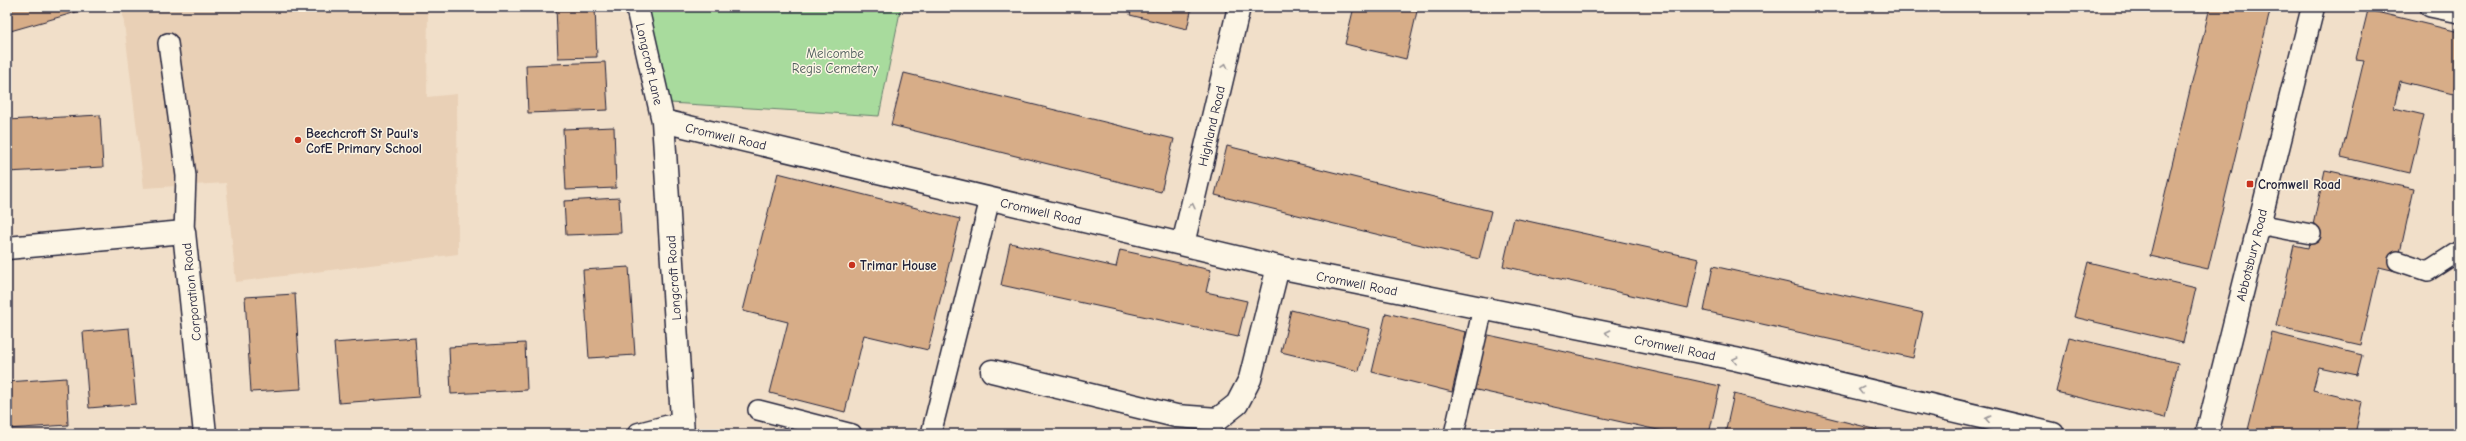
<svg xmlns="http://www.w3.org/2000/svg" width="2466" height="441" font-family="'Comic Neue',sans-serif">
	<style>
		.built { fill: #e9d0b6 }
		.green { fill: #a8db9d; stroke: #657e6c }
		.building { fill: #d7ad88; stroke: #22223b }
		.lines { fill: none; stroke-linecap: round; stroke-linejoin: round }
		.lane-casing { stroke: #22223b; stroke-width: 22 }
		.street-casing { stroke: #22223b; stroke-width: 25 }
		.secondary-casing { stroke: #22223b; stroke-width: 25 }
		.lane { stroke: #fcf5e5; stroke-width: 19 }
		.street { stroke: #fcf5e5; stroke-width: 22 }
		.secondary { stroke: #fcf5e5; stroke-width: 22 }
		.oneway { stroke: #9a9698 }
		.poi-dot { fill: #c8321e; stroke: #fcf5e5; stroke-width: 1.5 }
		.labels { text-anchor: middle; stroke-width: 3; stroke-linejoin: round; paint-order: stroke }
		.park-label { font-size: 13px; fill: #4a5a58; stroke: #fcf5e5 }
		.street-label { font-size: 13px; fill: #22223b; stroke: #fcf5e5 }
		.poi-label { font-size: 13px; font-weight: bold; fill: #22223b; stroke: #fcf5e5; text-anchor: start }
	</style>
	<rect width="100%" height="100%" fill="#f1dfc9"/>
	<filter id="ink" filterUnits="userSpaceOnUse"><feTurbulence type="fractalNoise" baseFrequency=".025" numOctaves="2"/><feDisplacementMap in="SourceGraphic" scale="8" xChannelSelector="R" yChannelSelector="G"/><feConvolveMatrix kernelMatrix="1 2 1 2 8 2 1 2 1" color-interpolation-filters="sRGB"/></filter>
	<g filter="url(#ink)">
		<!-- built -->
		<path class="built" d="M 122,7 L 428,7 L 427,97 L 457,94 L 458,254 L 236,282 L 226,183 L 144,188 Z"/>
		<!-- green -->
		<path class="green" d="M 647,7 L 901,7 L 879,116 L 670,103 Z"/>
		<!-- building -->
		<path class="building" d="M 7,7 L 86,7 L 87,9 L 7,32 Z
			M 556,7 L 595,7 L 597,57 L 558,58 Z
			M 1132,7 L 1192,7 L 1187,29 L 1130,15 Z
			M 1354,7 L 1418,7 L 1406,59 L 1345,44 Z
			M 2210,7 L 2271,7 L 2208,269 L 2150,256 Z
			M 2368,10 L 2459,32 L 2459,70 L 2453,94 L 2400,81 L 2394,108 L 2424,115 L 2410,173 L 2341,157 L 2364,60 L 2356,59 Z
			M 605,62 L 608,110 L 528,113 L 526,65 Z
			M 904,73 L 1174,139 L 1161,192 L 891,125 Z
			M 100,115 L 103,167 L 7,172 L 7,120 Z
			M 614,127 L 616,188 L 566,190 L 563,129 Z
			M 1227,146 L 1491,211 L 1479,259 L 1215,195 Z
			M 2325,170 L 2414,189 L 2396,271 L 2379,267 L 2361,345 L 2276,326 L 2294,245 L 2308,248 Z
			M 778,173 L 960,219 L 928,350 L 864,335 L 845,412 L 770,393 L 788,322 L 743,311 Z
			M 619,198 L 621,233 L 566,235 L 564,201 Z
			M 1514,218 L 1699,259 L 1688,308 L 1503,266 Z
			M 1010,243 L 1116,267 L 1120,250 L 1211,270 L 1206,292 L 1247,301 L 1238,337 L 1001,285 Z
			M 2088,262 L 2196,288 L 2183,343 L 2074,317 Z
			M 1713,266 L 1923,313 L 1913,358 L 1704,311 Z
			M 629,267 L 635,355 L 589,358 L 583,270 Z
			M 295,294 L 301,389 L 251,392 L 245,297 Z
			M 1291,310 L 1370,329 L 1359,371 L 1281,352 Z
			M 1386,313 L 1466,332 L 1452,392 L 1372,372 Z
			M 129,328 L 136,404 L 89,408 L 83,332 Z
			M 2272,333 L 2362,355 L 2357,375 L 2319,367 L 2313,390 L 2362,402 L 2355,434 L 2247,434 Z
			M 1484,334 L 1720,386 L 1709,434 L 1676,434 L 1472,389 Z
			M 415,337 L 419,397 L 339,403 L 334,343 Z
			M 2069,337 L 2178,363 L 2165,418 L 2056,392 Z
			M 525,343 L 527,390 L 451,394 L 449,347 Z
			M 66,378 L 68,425 L 7,429 L 7,382 Z
			M 1734,394 L 1886,432 L 1886,434 L 1725,434 Z"/>
		<g class="lines">
			<!-- lane casing -->
			<g class="lane-casing">
				<path id="lane" d="M 2430,7 L 2459,13
					M 168,43 L 186,176 L 184,232
					M 2258,224 L 2311,234
					M 2398,261 L 2428,271 L 2459,251
					M 758,410 L 852,434
					M 931,434 L 990,199
					M 1454,434 L 1483,308"/>
			</g>
			<!-- street casing -->
			<g class="street-casing">
				<path id="street" d="M 637,7 L 663,121 L 683,434
					M 663,121 L 1278,267 L 1735,359 L 2053,434
					M 1183,244 L 1239,7
					M 7,248 L 184,232 L 205,434
					M 992,371 L 1176,416 L 1218,419 L 1237,404 L 1250,379 L 1278,267
					M 639,434 L 682,423"/>
			</g>
			<!-- secondary casing -->
			<g class="secondary-casing">
				<path id="secondary" d="M 2207,434 L 2313,7"/>
			</g>
			<!-- lane -->
			<use href="#lane" class="lane"/>
			<!-- street -->
			<use href="#street" class="street"/>
			<!-- secondary -->
			<use href="#secondary" class="secondary"/>
		</g>
		<!-- one-way arrows -->
		<defs><path id="oneway-chevron" d="M-2-3.5L2.5 0L-2 3.5" fill="none" stroke-width="1.6" stroke-linecap="round" stroke-linejoin="round"/></defs>
		<g class="oneway">
			<use href="#oneway-chevron" transform="translate(1225 66) rotate(-77)"/>
			<use href="#oneway-chevron" transform="translate(1192 206) rotate(-77)"/>
			<use href="#oneway-chevron" transform="translate(1608 333) rotate(-168)"/>
			<use href="#oneway-chevron" transform="translate(1735 360) rotate(-167)"/>
			<use href="#oneway-chevron" transform="translate(1861 390) rotate(-166)"/>
			<use href="#oneway-chevron" transform="translate(1988 419) rotate(-167)"/>
		</g>
	</g>
	<!-- markers -->
	<g class="poi-dot">
		<circle cx="298" cy="140" r="4"/>
		<rect x="2246" y="180" width="8" height="8" rx="2"/>
		<circle cx="852" cy="265" r="4"/>
	</g>
	<g class="labels">
		<!-- park labels -->
		<g class="park-label">
			<text x="835" y="58">Melcombe<tspan x="835" dy="15">Regis Cemetery</tspan></text>
		</g>
		<!-- street labels -->
		<g class="street-label">
			<text transform="translate(650 64) rotate(77)" y="5">Longcroft Lane</text>
			<text transform="translate(1211 126) rotate(-77)" y="5">Highland Road</text>
			<text transform="translate(726 136) rotate(13)" y="5">Cromwell Road</text>
			<text transform="translate(1041 211) rotate(13)" y="5">Cromwell Road</text>
			<text transform="translate(2251 255) rotate(-76)" y="5">Abbotsbury Road</text>
			<text transform="translate(673 278) rotate(-94)" y="5">Longcroft Road</text>
			<text transform="translate(1357 283) rotate(11)" y="5">Cromwell Road</text>
			<text transform="translate(191 292) rotate(-96)" y="5">Corporation Road</text>
			<text transform="translate(1675 347) rotate(12)" y="5">Cromwell Road</text>
		</g>
		<!-- poi labels -->
		<g class="poi-label">
			<text x="306" y="138">Beechcroft St Paul's<tspan x="306" dy="15">CofE Primary School</tspan></text>
			<text x="2258" y="189">Cromwell Road</text>
			<text x="860" y="270">Trimar House</text>
		</g>
	</g>
	<!-- margin -->
	<rect width="2466" height="441" fill="none" stroke="#fcf5e5" stroke-width="24"/>
	<rect x="12" y="12" width="2442" height="417" fill="none" stroke="#22223b" stroke-width="1.5" filter="url(#ink)"/>
</svg>
